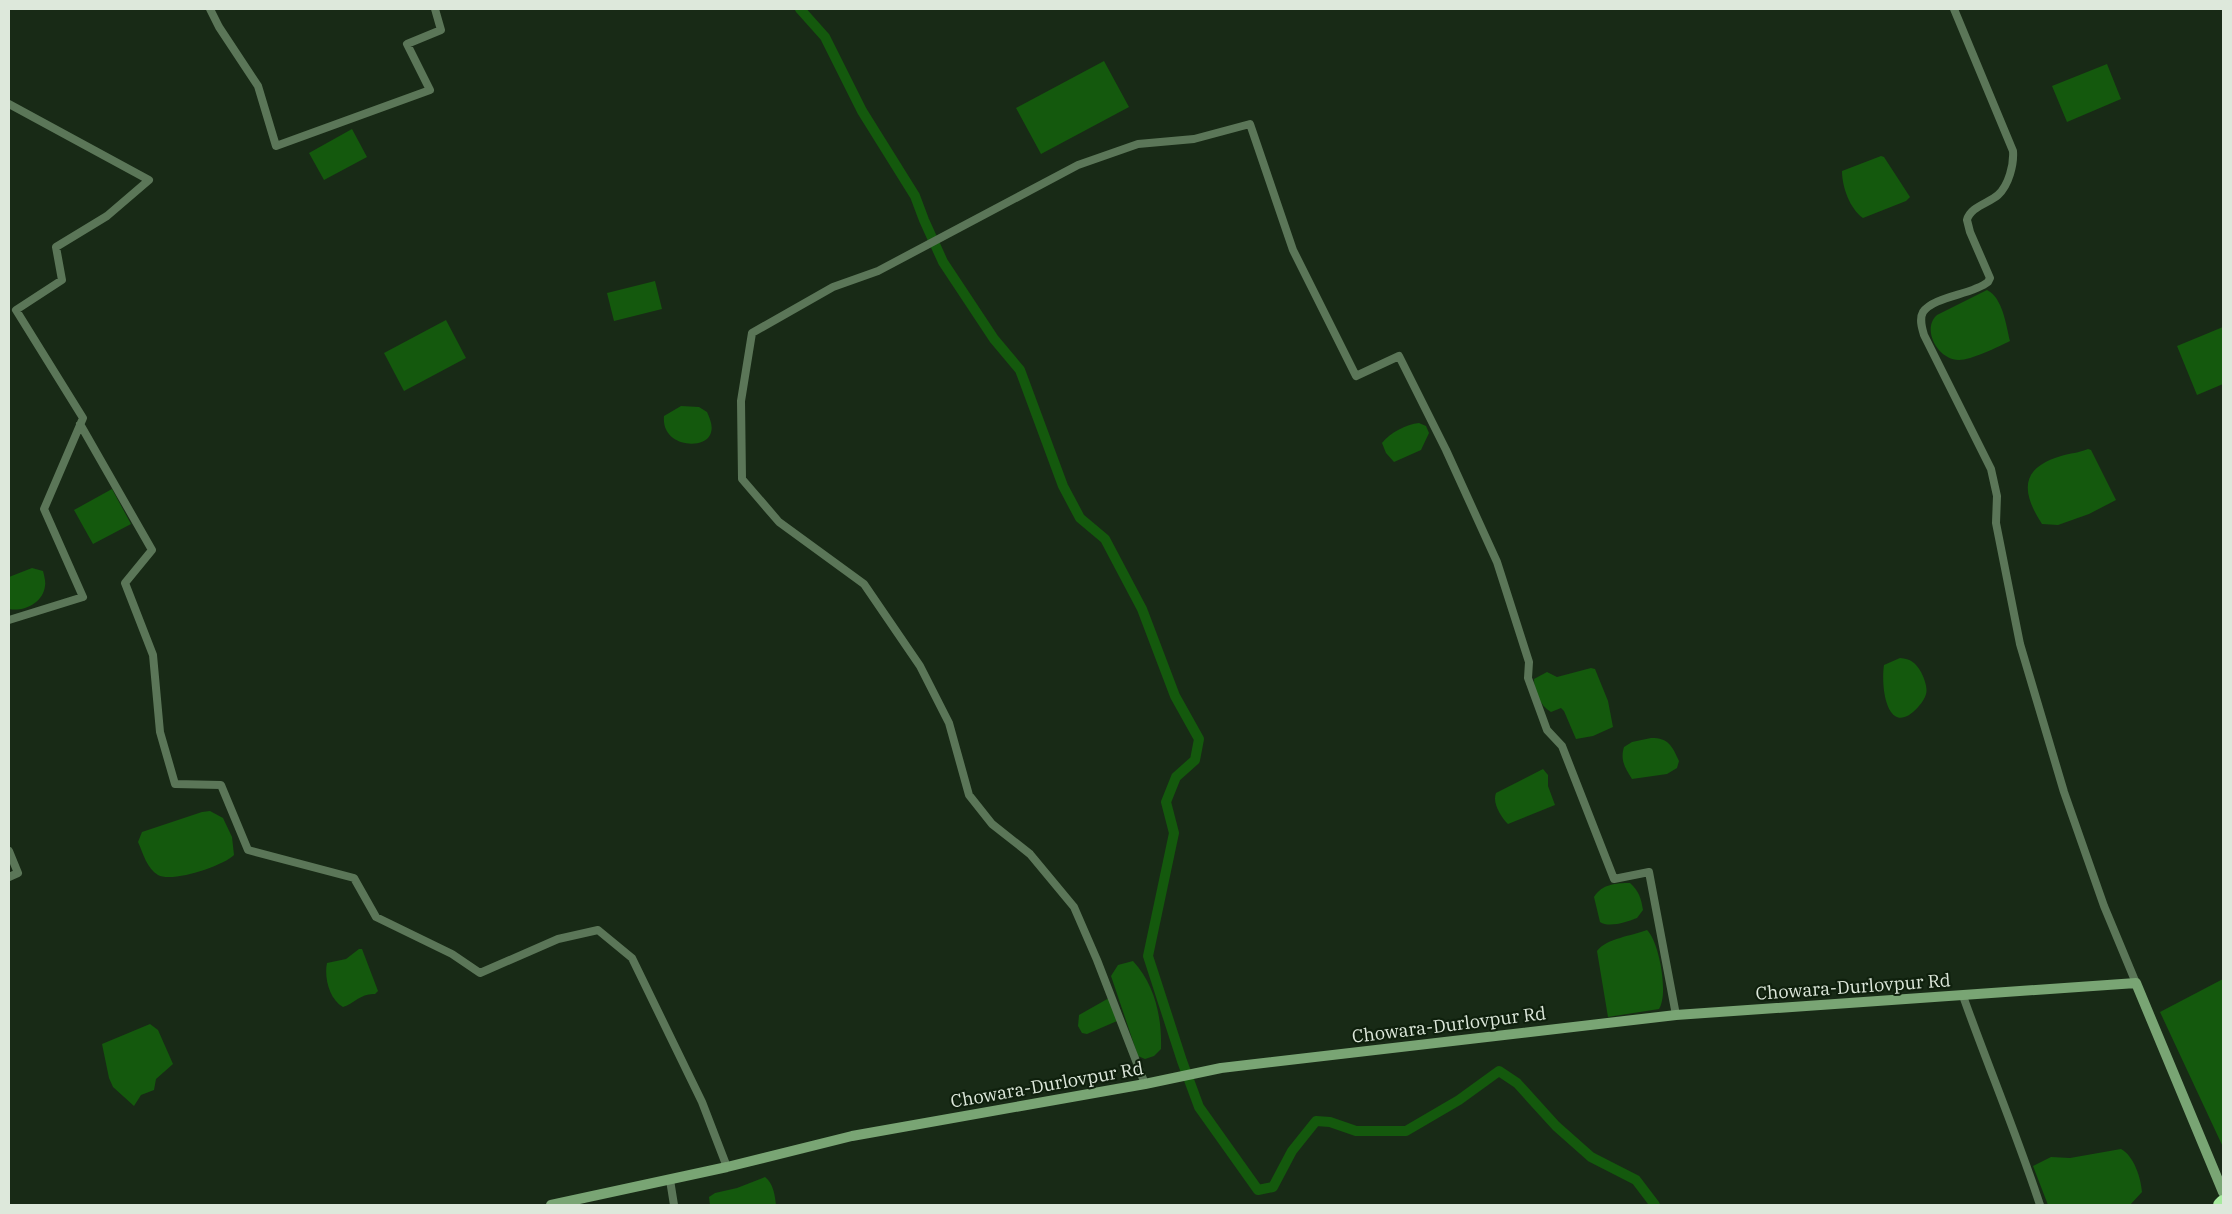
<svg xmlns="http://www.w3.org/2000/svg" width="2232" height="1214" font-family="'IBM Plex Serif',serif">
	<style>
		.water { fill: #14590d }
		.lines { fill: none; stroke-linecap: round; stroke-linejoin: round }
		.canal { stroke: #14590d; stroke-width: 10 }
		.street { stroke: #5b7658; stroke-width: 8 }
		.secondary { stroke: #79a574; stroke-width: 10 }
		.highway { stroke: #a4e99c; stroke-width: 14 }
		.labels { text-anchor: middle; stroke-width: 4.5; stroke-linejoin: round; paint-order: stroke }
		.street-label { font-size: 18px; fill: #dde8db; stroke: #0f200d }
	</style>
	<rect width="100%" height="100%" fill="#182a16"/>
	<!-- water -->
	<path class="water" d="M 1104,61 L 1129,107 L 1041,154 L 1016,108 Z
		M 2107,64 L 2121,99 L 2067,122 L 2052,86 Z
		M 352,129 L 367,157 L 324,180 L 309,153 Z
		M 1881,156 L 1884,157 L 1910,197 L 1906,201 L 1863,218 C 1850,209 1842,187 1842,171 Z
		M 655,281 L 662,309 L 614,321 L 607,293 Z
		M 1987,290 C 2003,298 2006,325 2010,341 C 1998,347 1971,360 1959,360 C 1938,360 1921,329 1937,315 Z
		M 446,320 L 466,358 L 404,391 L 384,353 Z
		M 2223,327 L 2223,384 L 2197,395 L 2177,346 Z
		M 681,406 L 699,407 L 707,412 C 710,419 714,427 710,435 C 703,450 661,447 664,416 Z
		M 1419,423 L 1426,426 L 1429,433 L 1421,450 L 1394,462 L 1386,453 L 1382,443 C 1390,433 1406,424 1419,423 Z
		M 2088,449 L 2091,450 L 2116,500 L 2089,514 L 2058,525 L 2042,524 C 2021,492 2020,468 2061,456 C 2070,453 2079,453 2088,449 Z
		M 112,489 L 131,524 L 93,544 L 74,510 Z
		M 32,568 L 43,571 C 44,575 46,582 45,586 C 43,603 24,612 9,609 L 9,577 Z
		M 1900,658 C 1911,659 1915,662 1921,672 C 1924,678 1928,688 1926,694 C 1924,703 1906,724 1895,716 C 1883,707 1882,678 1884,665 Z
		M 1591,668 L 1595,669 L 1608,701 L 1613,727 L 1593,736 L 1576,739 L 1564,711 L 1561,708 L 1551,712 C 1540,706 1534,691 1534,679 L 1547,672 L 1557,677 Z
		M 1651,738 C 1669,738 1672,746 1679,761 L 1677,768 L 1667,774 L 1632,779 C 1625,768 1620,760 1624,747 L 1632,742 Z
		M 1543,769 L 1548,775 L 1548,786 L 1555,805 L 1508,824 C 1501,817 1492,803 1496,793 Z
		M 210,811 L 223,818 L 232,837 L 234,855 C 223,866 172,883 158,875 C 147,869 143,853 138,842 L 142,832 L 202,812 Z
		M 1630,883 C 1639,891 1641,898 1643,910 L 1637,918 C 1627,922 1609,928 1600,922 L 1594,897 C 1602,884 1616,883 1630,883 Z
		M 1647,930 C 1659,941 1669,994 1659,1009 L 1608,1017 L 1597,951 C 1607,938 1632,936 1647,930 Z
		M 359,949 L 362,949 L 378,991 L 375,994 C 361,993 355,1003 343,1007 C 329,999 324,977 327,963 L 346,959 Z
		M 1133,961 C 1155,985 1162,1017 1161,1049 L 1154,1056 L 1145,1059 L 1138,1056 L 1111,976 L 1118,965 Z
		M 2223,979 L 2223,1147 L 2160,1012 Z
		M 1109,998 L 1117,1021 L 1087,1034 L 1082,1033 L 1078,1026 L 1079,1015 Z
		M 150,1024 L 158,1030 L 173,1064 L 156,1079 L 154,1090 L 141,1095 L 134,1106 L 113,1087 L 109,1078 L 102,1044 Z
		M 2121,1149 C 2134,1156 2141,1178 2142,1192 L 2130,1205 L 2048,1205 L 2033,1166 L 2051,1157 L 2070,1158 Z
		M 765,1177 C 773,1183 775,1195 776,1205 L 710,1205 L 709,1197 L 715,1193 L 737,1188 Z"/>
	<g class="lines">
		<!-- canal -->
		<path class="canal" d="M 800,9 L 825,37 L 862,111 L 915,196 L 924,220 L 943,262 L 994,339 L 1020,370 L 1063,486 L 1080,518 L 1105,539 L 1142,609 L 1175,696 L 1199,739 L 1195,760 L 1176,777 L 1166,802 L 1174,833 L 1148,956 L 1182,1061 L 1199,1107 L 1258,1190 L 1273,1187 L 1292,1151 L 1316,1121 L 1330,1122 L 1356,1131 L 1406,1131 L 1459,1100 L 1499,1071 L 1517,1083 L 1556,1126 L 1591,1157 L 1636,1180 L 1655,1205"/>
		<!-- street -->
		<path class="street" d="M 210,9 L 219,27 L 258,86 L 276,146 L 430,90 L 407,44 L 441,30 L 435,9
			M 1954,9 L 2013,151 C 2014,164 2009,185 1998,195 C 1989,203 1970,207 1967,220 L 1970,232 L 1990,278 L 1988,282 C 1972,295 1934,296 1923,312 C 1919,319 1922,328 1924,335 L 1991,469 L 1997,496 L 1996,523 L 2020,644 L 2064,792 L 2104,906 L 2136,983
			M 9,104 L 149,180 L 107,216 L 56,247 L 62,280 L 16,310 L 83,418 L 44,509 L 83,597 L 9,620
			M 80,424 L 152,550 L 125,583 L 153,655 L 160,732 L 175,784 L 221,785 L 248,850 L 354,878 L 376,917 L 452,954 L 480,973 L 558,939 L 598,930 L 632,958 L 702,1102 L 727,1167
			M 9,851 L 18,873 L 9,877
			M 1963,996 C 1988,1066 2017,1135 2040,1205
			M 1145,1084 L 1097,960 L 1074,907 L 1030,854 L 992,824 L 969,795 L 949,723 L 920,666 L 864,584 L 779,522 L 742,479 L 741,401 L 752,333 L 833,287 L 878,271 L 1078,165 L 1138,144 L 1194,139 L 1250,124 L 1293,250 L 1356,376 L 1399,356 L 1446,450 L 1497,562 L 1529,662 L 1528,678 L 1547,730 L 1562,746 L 1614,879 L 1649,872 L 1676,1015
			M 670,1180 L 674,1205"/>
		<!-- secondary -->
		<path class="secondary" d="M 551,1205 L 727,1167 L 852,1136 L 1145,1084 L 1221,1068 L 1676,1015 L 2136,983 L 2223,1192"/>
		<!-- highway -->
		<path class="highway" d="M 2220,1205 L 2223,1202"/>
	</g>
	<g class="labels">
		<!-- street labels -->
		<g class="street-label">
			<text transform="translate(1853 987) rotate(-4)" y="6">Chowara-Durlovpur Rd</text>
			<text transform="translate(1449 1025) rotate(-7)" y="6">Chowara-Durlovpur Rd</text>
			<text transform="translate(1047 1085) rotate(-10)" y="6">Chowara-Durlovpur Rd</text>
		</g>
	</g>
	<!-- border -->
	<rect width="2232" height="1214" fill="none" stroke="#dde8db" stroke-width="20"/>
</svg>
